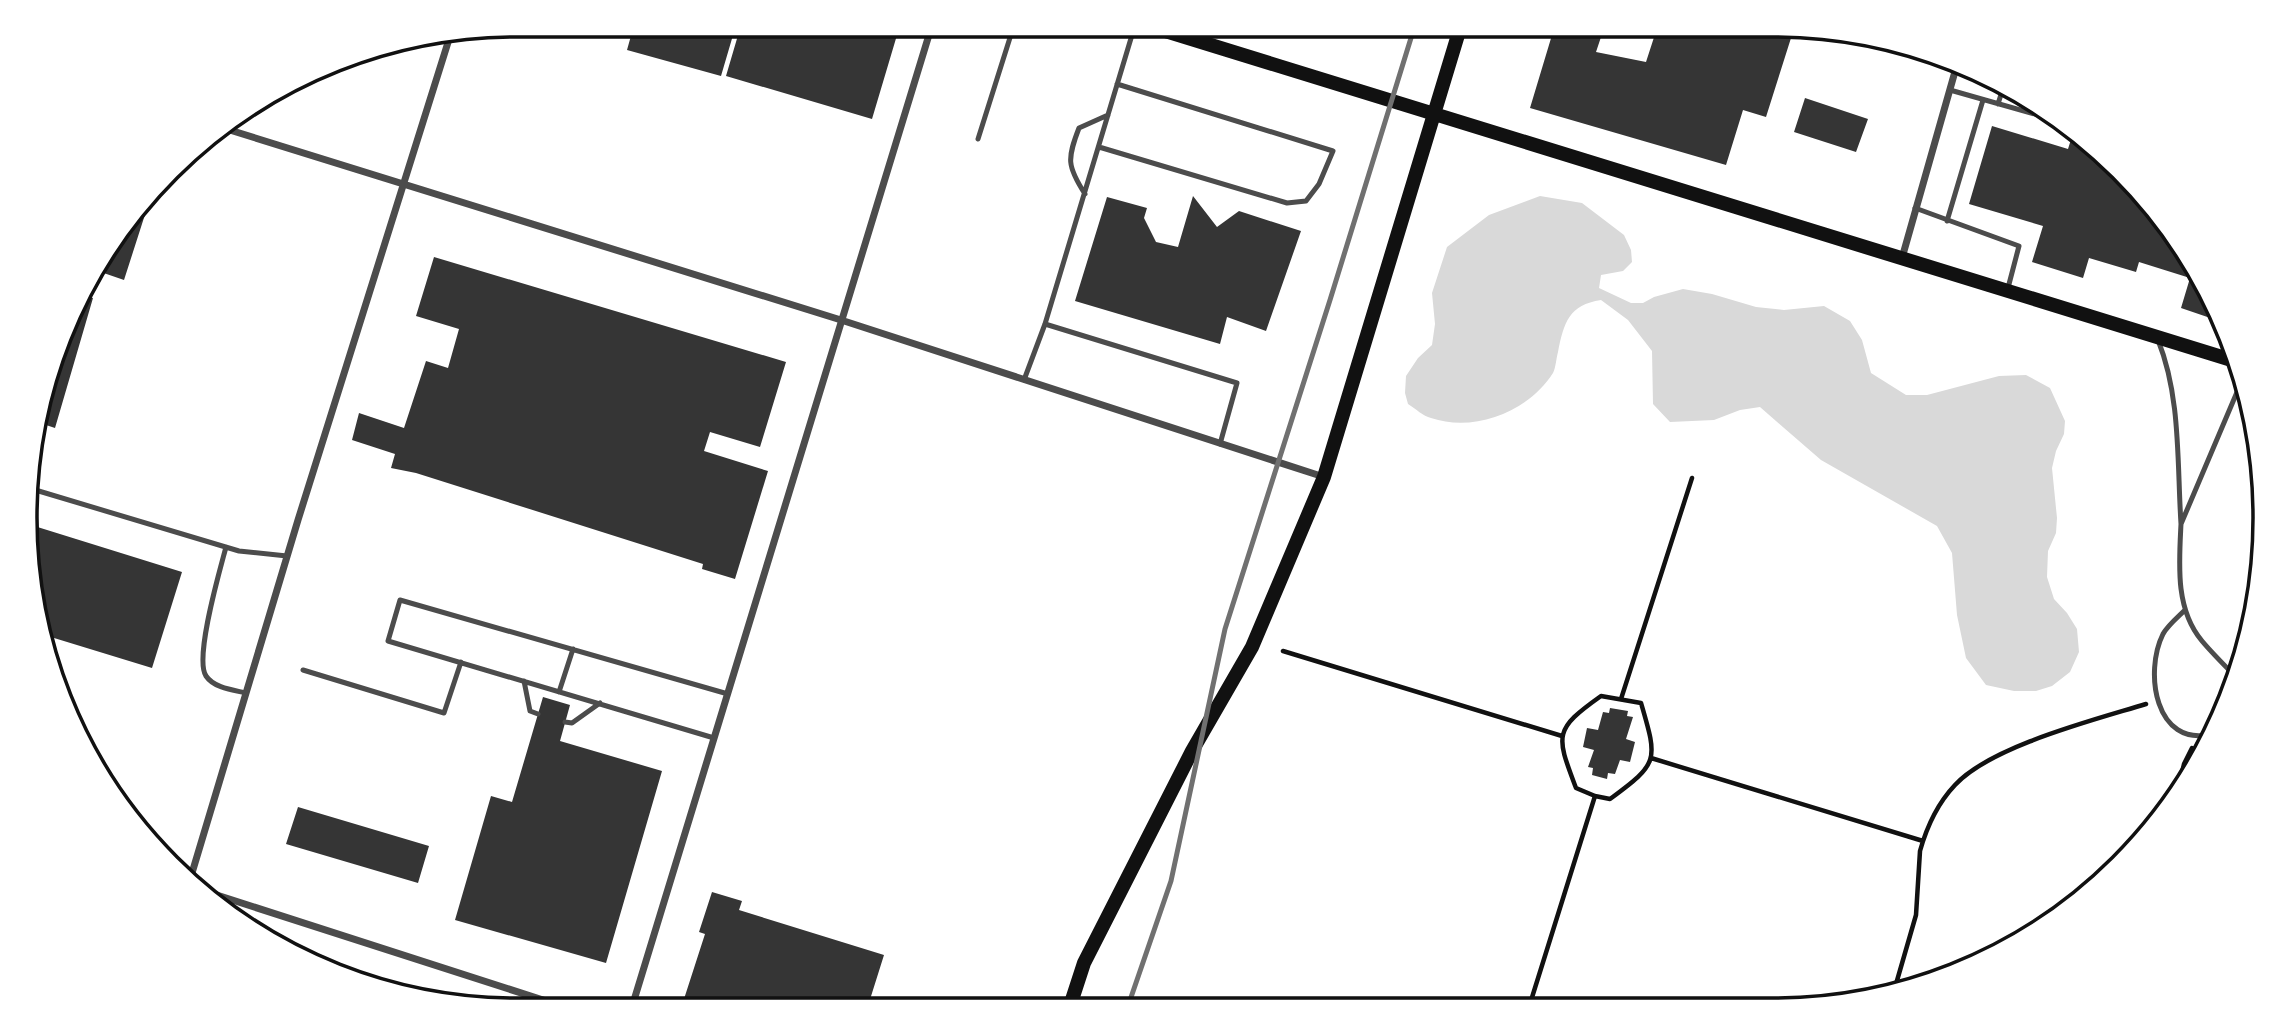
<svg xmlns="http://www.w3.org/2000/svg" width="2290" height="1035" font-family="'PT Sans Narrow',sans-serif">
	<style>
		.water { fill: #d9d9d9 }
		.building { fill: #353535 }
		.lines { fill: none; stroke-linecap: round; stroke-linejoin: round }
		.path { stroke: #111; stroke-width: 4.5 }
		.service { stroke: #4c4c4c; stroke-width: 5 }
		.minor { stroke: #4c4c4c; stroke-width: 7 }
		.secondary { stroke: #111; stroke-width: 14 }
		.rail { stroke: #707070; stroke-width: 5 }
		.rim { fill: none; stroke: #111; stroke-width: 3.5 }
	</style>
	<rect width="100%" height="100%" fill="#fff"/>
	<!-- water -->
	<path class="water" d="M 1540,196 L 1582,203 L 1624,235 L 1631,250 L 1632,262 L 1623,271 L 1601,275 L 1599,288 L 1631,303 L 1643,303 L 1654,297 L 1683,289 L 1712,294 L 1756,307 L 1784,310 L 1824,306 L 1850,321 L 1862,340 L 1871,373 L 1906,395 L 1927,395 L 1999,376 L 2026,375 L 2050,388 L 2065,421 L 2064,434 L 2056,451 L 2052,468 L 2057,518 L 2056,533 L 2048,551 L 2047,577 L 2054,599 L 2067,613 L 2077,629 L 2079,652 L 2070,672 L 2052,686 L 2036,691 L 2014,691 L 1986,685 L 1966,658 L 1957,615 L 1952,553 L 1937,526 L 1821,460 L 1760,407 L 1740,410 L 1714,420 L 1670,422 L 1653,404 L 1652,351 L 1628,320 L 1601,300 C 1569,305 1564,322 1558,352 C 1556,359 1556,367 1553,373 C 1529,411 1475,433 1431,418 C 1423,416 1416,409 1408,404 L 1405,393 L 1406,376 L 1418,358 L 1432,345 L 1435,324 L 1432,293 L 1447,247 L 1489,215 Z"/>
	<!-- building -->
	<path class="building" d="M 634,25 L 736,25 L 721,76 L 627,50 Z
		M 741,25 L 900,25 L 872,119 L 726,76 Z
		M 1555,25 L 1605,25 L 1596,52 L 1646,62 L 1658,25 L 1747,25 L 1791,38 L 1766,117 L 1743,110 L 1726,165 L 1530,108 Z
		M 1881,38 L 1936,54 L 1933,65 L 1878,48 Z
		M 1805,98 L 1868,119 L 1856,152 L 1794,132 Z
		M 1992,126 L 2068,149 L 2074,130 L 2121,169 L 2168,226 L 2164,238 L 2182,243 L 2225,323 L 2181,308 L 2190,278 L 2139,262 L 2136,272 L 2089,258 L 2083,278 L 2032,262 L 2043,226 L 1969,204 Z
		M 1193,196 L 1217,227 L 1239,211 L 1301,231 L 1266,331 L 1227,317 L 1220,344 L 1075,301 L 1107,197 L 1147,208 L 1144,218 L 1156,242 L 1178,247 Z
		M 150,199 L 124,280 L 92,269 Z
		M 434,257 L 786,362 L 760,447 L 710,432 L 704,451 L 768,471 L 735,579 L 702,569 L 703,564 L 416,473 L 391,468 L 395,454 L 352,440 L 359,413 L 404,428 L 426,361 L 448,368 L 459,329 L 416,316 Z
		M 82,295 L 93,298 L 55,428 L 34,421 Z
		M 31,525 L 182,572 L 152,668 L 41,634 L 29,582 Z
		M 543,697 L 570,705 L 560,741 L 662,771 L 606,963 L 455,920 L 491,796 L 512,802 Z
		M 1610,708 L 1628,711 L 1627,716 L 1633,717 L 1626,739 L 1635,742 L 1630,762 L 1620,760 L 1615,774 L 1608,773 L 1607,779 L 1592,775 L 1593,768 L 1588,767 L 1594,750 L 1583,747 L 1587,728 L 1598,730 L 1603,712 L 1609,713 Z
		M 298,807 L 429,846 L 418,883 L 286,844 Z
		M 712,892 L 742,901 L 739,910 L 884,955 L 867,1009 L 689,1010 L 692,1001 L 684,999 L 705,934 L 699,932 Z"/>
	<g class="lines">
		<!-- path -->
		<path class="path" d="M 1283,651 L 1562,736
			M 1601,696 L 1641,703 C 1658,761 1659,763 1610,799 L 1595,796 L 1576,788 C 1556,735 1553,730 1601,696 Z
			M 1621,699 L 1692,478
			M 1651,758 L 1923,841
			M 2177,794 L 2184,764 L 2192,748
			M 1894,991 L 1916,915 L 1920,851 C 1927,826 1937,804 1955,785 C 1991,746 2094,720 2146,704
			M 1529,1007 L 1595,796"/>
		<!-- service -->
		<path class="service" d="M 1950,90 L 2063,122
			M 1998,104 L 2004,85
			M 978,139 L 1014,25
			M 1099,147 L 1287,203 L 1306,201 L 1319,184 L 1333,151 L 1117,84
			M 1085,194 C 1067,166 1067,159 1079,128 L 1108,115
			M 1915,208 L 2019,246 L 2008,288
			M 1947,221 L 1983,100
			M 1045,324 L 1237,383 L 1220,444
			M 2158,340 C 2181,397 2177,463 2181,524 L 2243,378
			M 1024,380 L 1045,324 L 1135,25
			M 32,489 L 239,551 L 287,556
			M 2181,524 C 2179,564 2175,609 2202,641 C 2213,654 2225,666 2237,678
			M 226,547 C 220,570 194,658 206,676 C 214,688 233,690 246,693
			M 2185,610 C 2178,617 2168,625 2163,634 C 2144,672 2155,748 2212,734
			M 303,670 L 444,713 L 461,662
			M 524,681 L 530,711 L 538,714
			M 559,692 L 573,649
			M 565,722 L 572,723 L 600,703
			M 714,738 L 388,641 L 400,600 L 728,694"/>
		<!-- minor -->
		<path class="minor" d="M 220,127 L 841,320 L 1324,477
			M 1902,258 L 1958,61
			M 189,883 L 298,520 L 450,36
			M 192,887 L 574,1010
			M 631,1010 L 932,25"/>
		<!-- secondary -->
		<path class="secondary" d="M 1146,25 L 2238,362
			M 1069,1009 L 1084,963 L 1192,751 L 1252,647 L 1324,477 L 1461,25"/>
		<!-- rail -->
		<path class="rail" d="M 1127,1009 L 1171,881 L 1225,629 L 1330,300 L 1415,25"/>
	</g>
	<!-- crop -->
	<path d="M0 0H2290V1035H0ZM517 37H1773A480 480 0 0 1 2253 517V518A480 480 0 0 1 1773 998H517A480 480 0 0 1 37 518V517A480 480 0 0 1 517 37Z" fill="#fff" fill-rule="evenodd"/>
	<path class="rim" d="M517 37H1773A480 480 0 0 1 2253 517V518A480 480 0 0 1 1773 998H517A480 480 0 0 1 37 518V517A480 480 0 0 1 517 37Z"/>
</svg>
